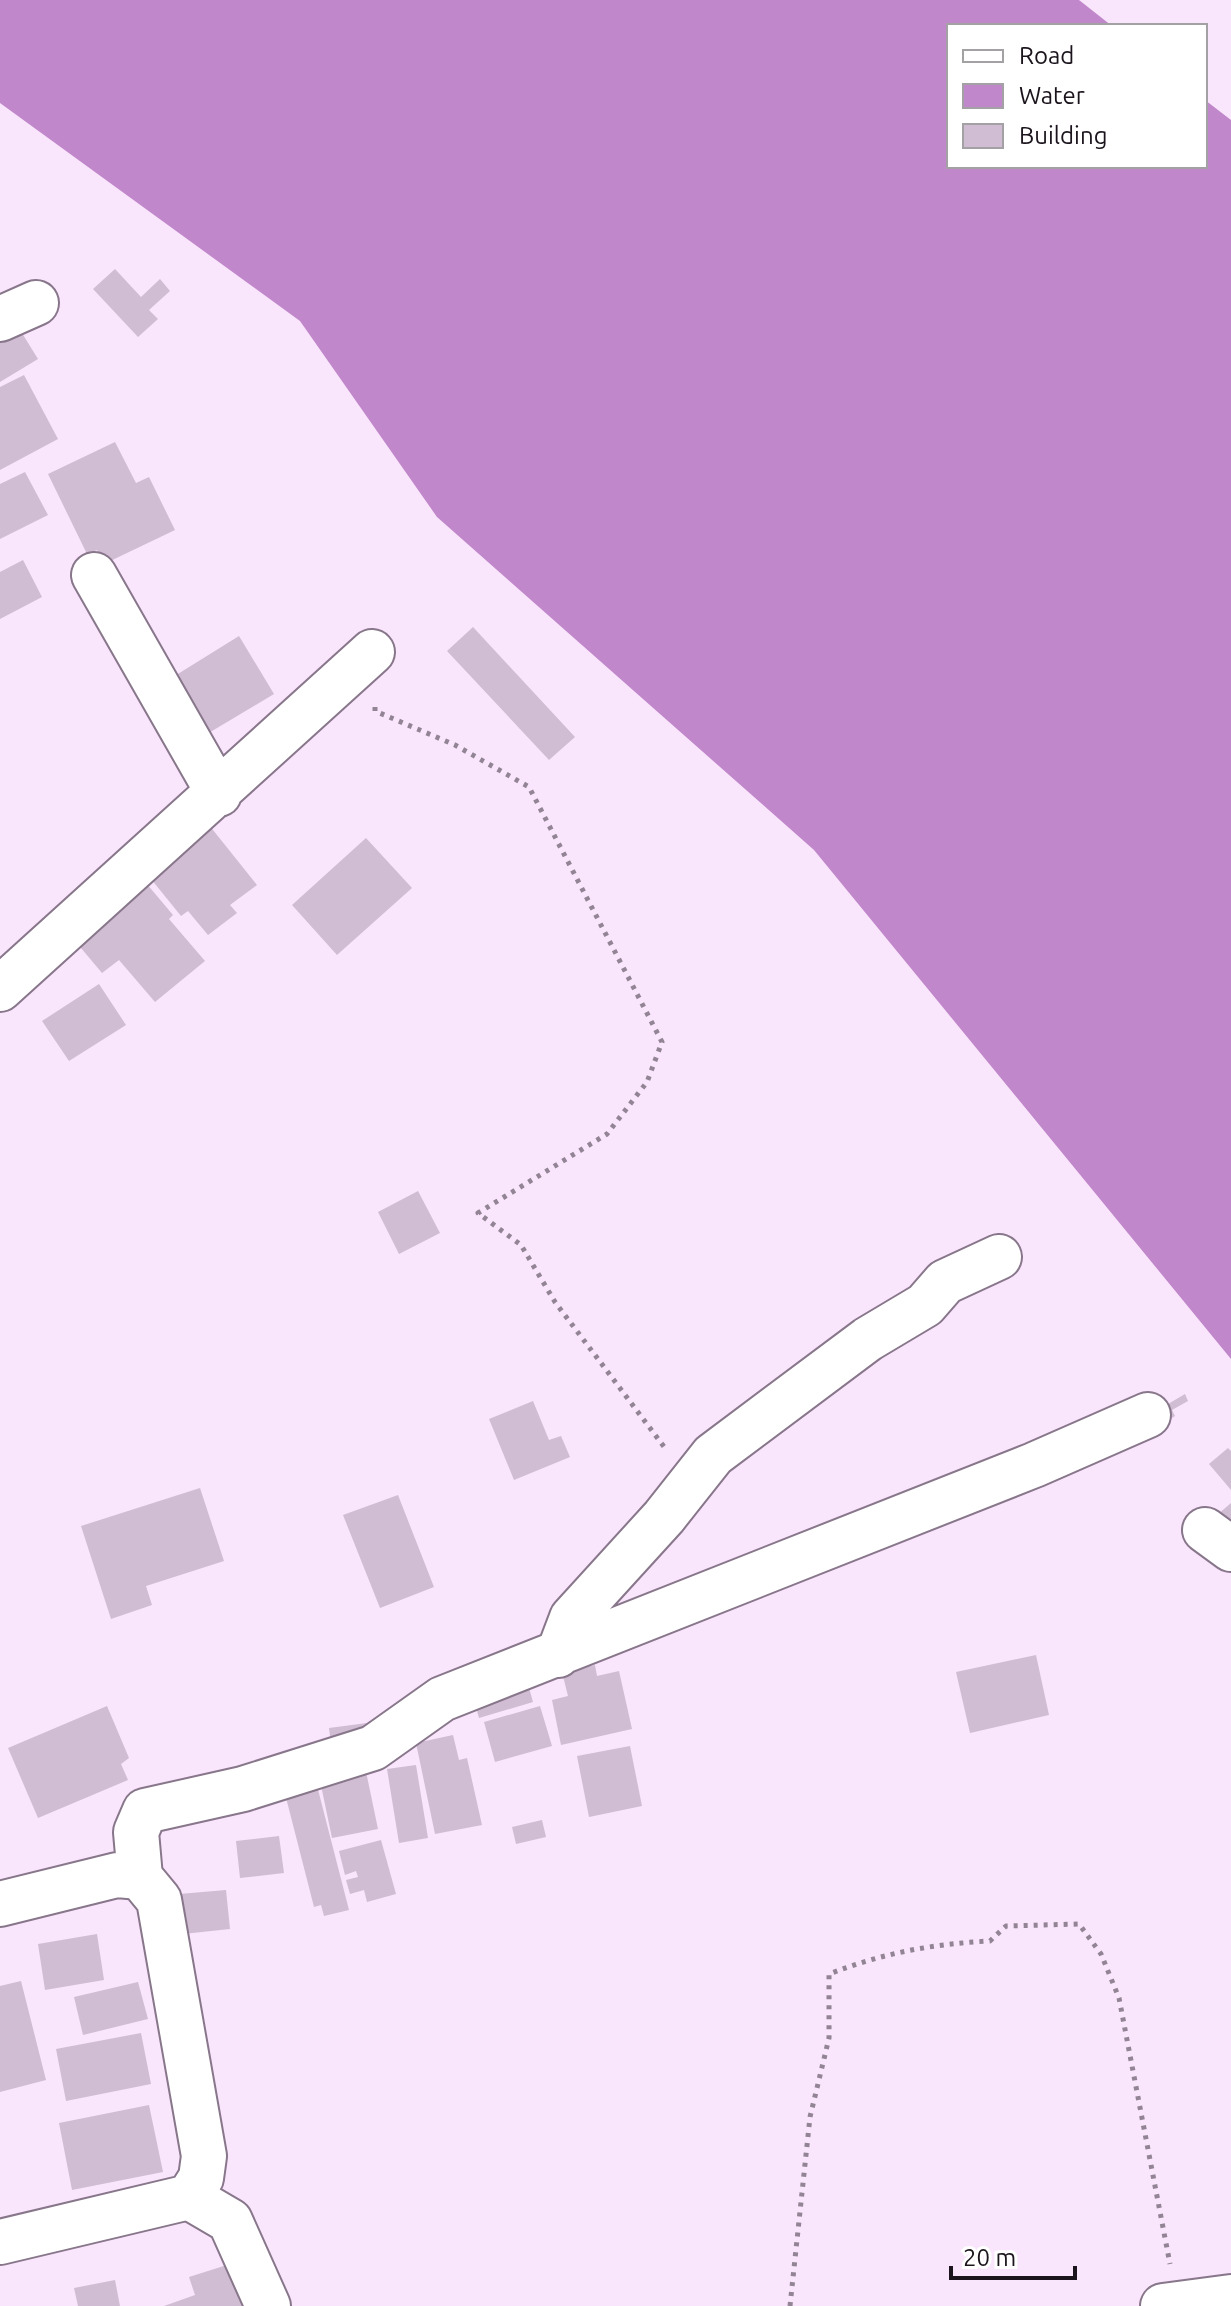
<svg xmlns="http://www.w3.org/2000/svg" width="1231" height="2306" font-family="Ubuntu,sans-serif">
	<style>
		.water { fill: #c087ca }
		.building { fill: #d0bdd3 }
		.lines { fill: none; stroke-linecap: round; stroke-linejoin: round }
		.minor-casing { stroke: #88768b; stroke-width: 48 }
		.path { stroke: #928494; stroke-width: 5; stroke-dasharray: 4 6; stroke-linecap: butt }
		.minor { stroke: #fff; stroke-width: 44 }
	</style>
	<rect width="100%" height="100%" fill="#f9e5fc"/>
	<!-- water -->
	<path class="water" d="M 0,0 L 1079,0 L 1112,26 L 949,26 L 949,166 L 1205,166 L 1205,100 L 1231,120 L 1231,1359 L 814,850 L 437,517 L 300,321 L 0,103 Z"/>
	<!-- building -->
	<path class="building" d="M 115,269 L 141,297 L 160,279 L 170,291 L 149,310 L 158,319 L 138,337 L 93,289 Z
		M 17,325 L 38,359 L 0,382 L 0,336 Z
		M 24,375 L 58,439 L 0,470 L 0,387 Z
		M 115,442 L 136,483 L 149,477 L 175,530 L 104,564 L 97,550 L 87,554 L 48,474 Z
		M 25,472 L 48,515 L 0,539 L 0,484 Z
		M 23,560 L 42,597 L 0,619 L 0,572 Z
		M 473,627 L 575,737 L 549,760 L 447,651 Z
		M 239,636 L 274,694 L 207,734 L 173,677 Z
		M 209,825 L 257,885 L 230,905 L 237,913 L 208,935 L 188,911 L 181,916 L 147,874 Z
		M 366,838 L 412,888 L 337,955 L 292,905 Z
		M 141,877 L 173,915 L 169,919 L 205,961 L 155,1002 L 119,960 L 102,973 L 70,935 Z
		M 99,984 L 126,1025 L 69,1061 L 42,1021 Z
		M 418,1191 L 440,1233 L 399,1254 L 378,1212 Z
		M 1185,1394 L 1188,1401 L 1172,1410 L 1175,1416 L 1158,1427 L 1146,1407 L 1164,1397 L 1168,1404 Z
		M 533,1401 L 549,1440 L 561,1436 L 570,1457 L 514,1480 L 489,1419 Z
		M 1228,1448 L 1231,1451 L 1231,1490 L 1209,1464 Z
		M 200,1488 L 224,1561 L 146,1586 L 152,1605 L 111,1619 L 81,1526 Z
		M 398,1495 L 434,1587 L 380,1608 L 343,1515 Z
		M 1231,1503 L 1231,1530 L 1217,1515 Z
		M 1036,1655 L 1049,1715 L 970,1733 L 956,1672 Z
		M 595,1665 L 597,1676 L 619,1671 L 632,1729 L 561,1745 L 552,1700 L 568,1696 L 562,1672 Z
		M 526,1677 L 533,1702 L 479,1718 L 472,1693 Z
		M 107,1706 L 129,1758 L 121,1764 L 128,1780 L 38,1818 L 8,1748 Z
		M 540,1706 L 552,1746 L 495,1762 L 484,1722 Z
		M 367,1723 L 369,1739 L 331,1744 L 329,1728 Z
		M 453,1735 L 459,1760 L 467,1758 L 482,1825 L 435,1834 L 416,1743 Z
		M 630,1746 L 642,1806 L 589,1817 L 577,1756 Z
		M 364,1762 L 378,1829 L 332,1838 L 318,1771 Z
		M 416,1765 L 428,1838 L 399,1843 L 387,1769 Z
		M 314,1774 L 349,1910 L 324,1916 L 321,1905 L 314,1907 L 282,1782 Z
		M 542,1820 L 546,1837 L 516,1844 L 512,1827 Z
		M 279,1836 L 284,1873 L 240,1878 L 236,1841 Z
		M 381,1840 L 396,1894 L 367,1902 L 364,1890 L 350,1894 L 346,1880 L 358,1877 L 356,1871 L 345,1875 L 339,1851 Z
		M 226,1890 L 230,1929 L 183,1934 L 179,1894 Z
		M 97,1934 L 104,1980 L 45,1990 L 38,1944 Z
		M 21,1981 L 46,2080 L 0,2092 L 0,1986 Z
		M 138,1982 L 148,2019 L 83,2035 L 74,1997 Z
		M 141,2033 L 151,2084 L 66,2101 L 56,2049 Z
		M 149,2105 L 163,2172 L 72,2190 L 59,2123 Z
		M 230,2264 L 244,2306 L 164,2306 L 195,2295 L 189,2277 Z
		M 115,2280 L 120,2306 L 78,2306 L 74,2288 Z"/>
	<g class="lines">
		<!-- minor casing -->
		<g class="minor-casing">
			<path id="minor" d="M 0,319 L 36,303
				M 94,575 L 219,794
				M 0,989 L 372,652
				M 1205,1530 L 1231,1549
				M 558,1655 L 572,1618 L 664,1517 L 713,1455 L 868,1339 L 925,1305 L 945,1282 L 999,1257
				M 140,1877 L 136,1832 L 145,1811 L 243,1789 L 373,1748 L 442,1699 L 1034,1465 L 1148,1415
				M 0,1904 L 117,1875 L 140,1877 L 159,1900 L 204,2156 L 201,2178 L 189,2197 L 0,2242
				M 189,2197 L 230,2221 L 268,2306
				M 1163,2306 L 1231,2297"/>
		</g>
		<!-- path -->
		<path class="path" d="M 375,707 L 375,711 L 455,745 L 529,787 L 662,1042 L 647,1082 L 607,1134 L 478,1213 L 521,1245 L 555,1302 L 665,1448
			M 790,2306 L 810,2117 L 829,2038 L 829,1974 C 883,1953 932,1944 990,1941 L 1006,1926 L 1079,1924 L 1101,1954 L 1119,1998 L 1170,2264"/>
		<!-- minor -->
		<use href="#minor" class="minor"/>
	</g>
	<!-- legend -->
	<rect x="947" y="24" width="260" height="144" fill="#ffffff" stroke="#a4a1a4" stroke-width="2"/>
	<rect x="963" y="50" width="40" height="12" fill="#ffffff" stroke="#a4a1a4" stroke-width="2"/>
	<text x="1019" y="64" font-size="24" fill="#1b141c">Road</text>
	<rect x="963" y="84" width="40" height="24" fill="#c087ca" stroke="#a4a1a4" stroke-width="2"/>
	<text x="1019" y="104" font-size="24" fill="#1b141c">Water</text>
	<rect x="963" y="124" width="40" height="24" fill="#d0bdd3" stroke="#a4a1a4" stroke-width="2"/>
	<text x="1019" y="144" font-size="24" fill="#1b141c">Building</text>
	<!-- scale -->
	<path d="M951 2266v12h124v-12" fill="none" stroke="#1b141c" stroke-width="4"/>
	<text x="963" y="2266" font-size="24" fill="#1b141c" stroke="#ffffff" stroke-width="6" paint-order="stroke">20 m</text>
</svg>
